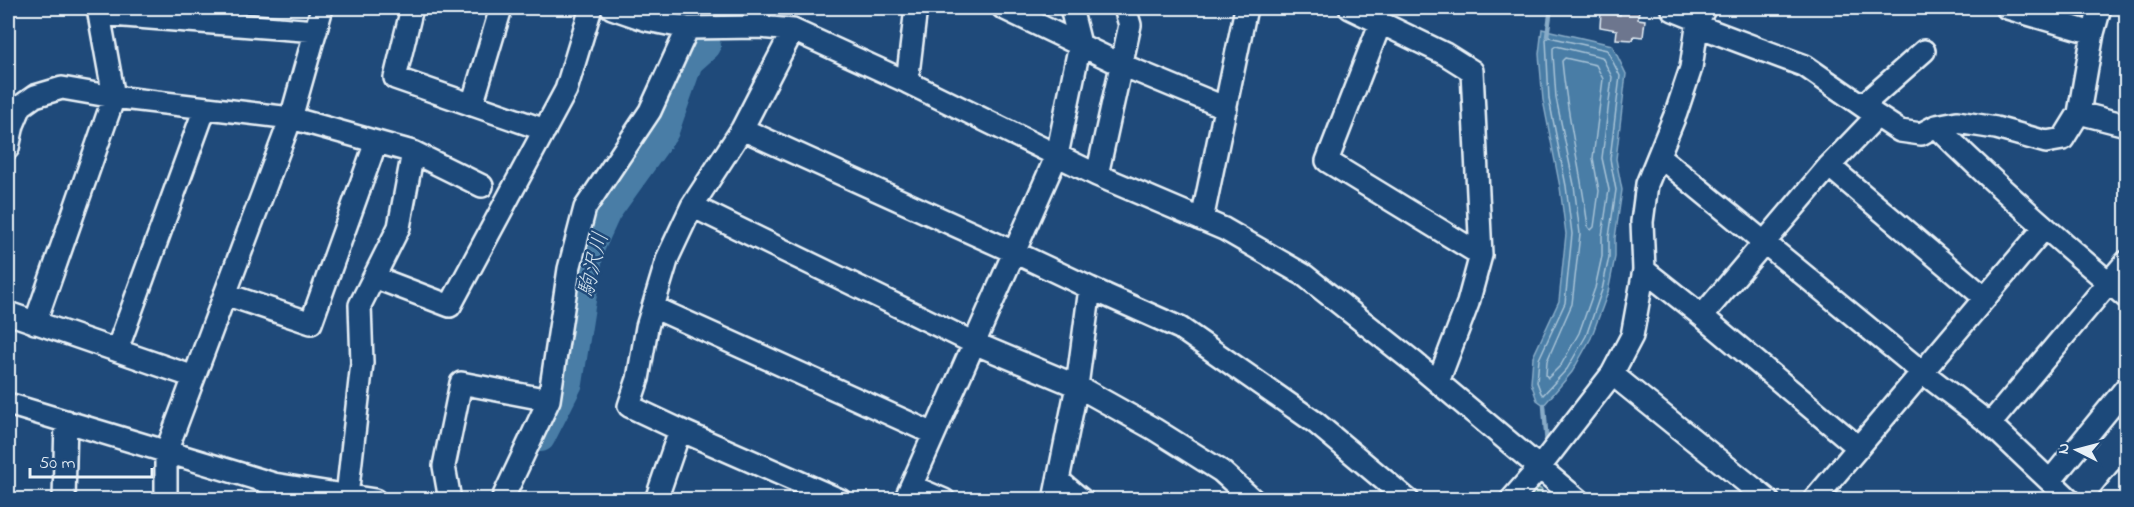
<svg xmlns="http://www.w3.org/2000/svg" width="2134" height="507" font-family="'Indie Flower','Klee One',sans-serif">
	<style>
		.green { fill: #518490; stroke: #9cbac4; stroke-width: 1.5 }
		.water { fill: #487da6; stroke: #88abc7; stroke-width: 1.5 }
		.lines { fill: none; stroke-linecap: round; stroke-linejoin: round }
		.shore { stroke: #a8c3d7; stroke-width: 1.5 }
		.stream { stroke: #88abc7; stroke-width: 4.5 }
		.river { stroke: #487da6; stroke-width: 28 }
		.building { fill: #6d768e; stroke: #e8f1f8; stroke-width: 1.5 }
		.minor-casing { stroke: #e8f1f8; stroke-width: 26 }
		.minor { stroke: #1f4a7a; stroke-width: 21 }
		.labels { text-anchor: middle; stroke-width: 5; stroke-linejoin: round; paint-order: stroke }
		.water-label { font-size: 22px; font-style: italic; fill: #d0e0ec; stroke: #1f4a7a }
	</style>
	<rect width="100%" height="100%" fill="#1f4a7a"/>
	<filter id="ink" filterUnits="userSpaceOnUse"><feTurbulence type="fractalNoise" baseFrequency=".0167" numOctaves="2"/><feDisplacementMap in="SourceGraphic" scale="12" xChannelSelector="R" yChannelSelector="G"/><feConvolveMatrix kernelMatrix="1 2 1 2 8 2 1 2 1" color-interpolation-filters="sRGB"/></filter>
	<g filter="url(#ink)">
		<!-- green -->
		<path class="green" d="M 1534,485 L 1542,490 L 1542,499 L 1522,500 Z"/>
		<!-- water -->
		<path class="water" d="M 1542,29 L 1612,45 L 1626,74 L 1616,159 L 1622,190 L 1615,238 L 1615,257 L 1608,292 L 1591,338 L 1572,372 L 1544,405 L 1537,400 L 1531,383 L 1533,357 L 1559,301 L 1566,234 L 1560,187 L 1543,100 L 1539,54 Z"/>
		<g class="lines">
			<!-- shore -->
			<path class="shore" d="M 1549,37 L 1607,50 L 1620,76 L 1610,159 L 1616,190 L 1609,237 L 1609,257 L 1602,290 L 1586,336 L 1567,369 L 1543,395 L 1541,393 L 1537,382 L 1539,359 L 1565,303 L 1572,234 L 1566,186 L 1549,99 L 1546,39 Z
				M 1556,46 L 1602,57 L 1612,77 L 1602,158 L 1609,190 L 1602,236 L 1602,256 L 1595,288 L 1579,333 L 1561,365 L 1548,378 L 1546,375 L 1547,361 L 1572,304 L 1580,234 L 1574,185 L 1556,98 L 1553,54 L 1553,48 Z
				M 1565,58 L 1596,65 L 1603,79 L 1593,158 L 1599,191 L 1594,227 L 1591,230 L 1588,227 C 1581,171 1567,117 1562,61 Z"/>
			<!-- stream -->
			<path class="stream" d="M 1547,36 L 1551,8
				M 1544,405 L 1547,446
				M 1546,496 L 1547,500"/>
			<!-- river -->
			<path class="river" d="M 541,438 L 569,383 L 590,249 L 607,212 L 665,131 L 689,62 L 707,46"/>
		</g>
		<!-- building -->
		<path class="building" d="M 1621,8 L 1639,10 L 1638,19 L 1645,20 L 1643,37 L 1634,36 L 1633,40 L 1616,39 L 1617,30 L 1600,27 L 1601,12 L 1620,15 Z"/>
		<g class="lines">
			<!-- minor casing -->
			<g class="minor-casing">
				<path id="minor" d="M 412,8 L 395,78 L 545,130
					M 612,8 L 647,20 L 688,28 L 759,27 L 793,30 L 907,82 L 1097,175 L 1224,229 L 1304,275 L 1415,363 L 1578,500
					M 758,8 L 759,27
					M 1003,8 L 1122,65 L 1226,108
					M 1350,8 L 1445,54 L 1472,71 L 1481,255 L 1468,303 L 1438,382
					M 1673,8 L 1673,10 L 1698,20
					M 1705,8 L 1698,20 L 1691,68 L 1676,113 L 1647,184 L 1642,222 L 1644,270 L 1702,316 L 1829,166 L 1877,116 L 1900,131 L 1921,134 L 1936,126 L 1957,122 L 1996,128 L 2046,142 L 2063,139 L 2079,113 L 2093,33 L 2100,8
					M 2007,8 L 2093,33
					M 99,14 L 316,31
					M 1380,24 L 1327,161 L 1481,255
					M 1698,26 L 1805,66 L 1877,116
					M 907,82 L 916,8
					M 472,105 L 501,8
					M 1863,105 L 1924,51
					M 2079,113 L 2126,125
					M 1936,126 C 1996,186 2061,242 2126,297
					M 742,129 L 1014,252 L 1090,288
					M 8,148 L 13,125 L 21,106 L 35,96 L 62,88 L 114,97 L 291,118 L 413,152 L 482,186
					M 1659,156 L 1922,372 L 1990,424 L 2070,500
					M 1829,166 L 1985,298
					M 1097,175 L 1130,25 L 1125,8
					M 692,206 L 974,343 L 1077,386 L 1154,429 L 1221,471 L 1253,500
					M 1202,220 L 1246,8
					M 374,277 L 450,306 L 566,90 L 591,8
					M 225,294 L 311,323 L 376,142
					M 653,307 L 934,434
					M 8,313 L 194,377
					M 1702,316 L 1858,447
					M 35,323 L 114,97 L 99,14 L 101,8
					M 117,350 L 205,108
					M 1612,374 L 1768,500
					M 549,400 L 569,269 L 585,208 L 650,111 L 688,28
					M 8,404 L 274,484 L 375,500
					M 1990,424 L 2126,262
					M 680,430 L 840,500
					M 1058,480 L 1082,500
					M 2050,481 L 2126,388
					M 911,486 L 944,500
					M 347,496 L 362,363 L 360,305 L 399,227 L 413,152
					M 64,500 L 66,421
					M 166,500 L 166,452 L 291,118 L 322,8
					M 450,500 L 444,466 L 461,383 L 549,400 L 502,500
					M 656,500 L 680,430 L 629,406 L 638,379 L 647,327 L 668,257 L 692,206 L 742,129 L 793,30
					M 905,500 L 1057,155 L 1080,44 L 1071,8
					M 1054,500 L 1077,386 L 1090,288 L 1180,328 L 1316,423 L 1408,500
					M 1511,500 L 1539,468 L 1612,374 L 1632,336 L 1644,270
					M 1814,500 L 2045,227
					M 2109,500 L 2126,479"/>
			</g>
			<!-- minor -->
			<use href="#minor" class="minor"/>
		</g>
	</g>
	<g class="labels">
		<!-- water labels -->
		<g class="water-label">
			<text transform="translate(592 264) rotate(-76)" y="8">駒沢川</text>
		</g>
	</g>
	<!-- margin -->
	<rect width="2134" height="507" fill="none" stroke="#1f4a7a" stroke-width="30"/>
	<rect x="15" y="15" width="2104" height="477" fill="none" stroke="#e8f1f8" stroke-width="2" filter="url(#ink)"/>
	<!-- north arrow -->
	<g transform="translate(2077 450) rotate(276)" stroke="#1f4a7a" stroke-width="4.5" paint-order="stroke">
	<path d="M0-4.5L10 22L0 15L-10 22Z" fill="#e8f1f8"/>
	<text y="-9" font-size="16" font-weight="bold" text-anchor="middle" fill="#e8f1f8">N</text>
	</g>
	<!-- scale -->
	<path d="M30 468v9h122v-9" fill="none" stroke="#e8f1f8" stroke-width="3"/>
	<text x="39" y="468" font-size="18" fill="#e8f1f8" stroke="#1f4a7a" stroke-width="4.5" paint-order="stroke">50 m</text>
</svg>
